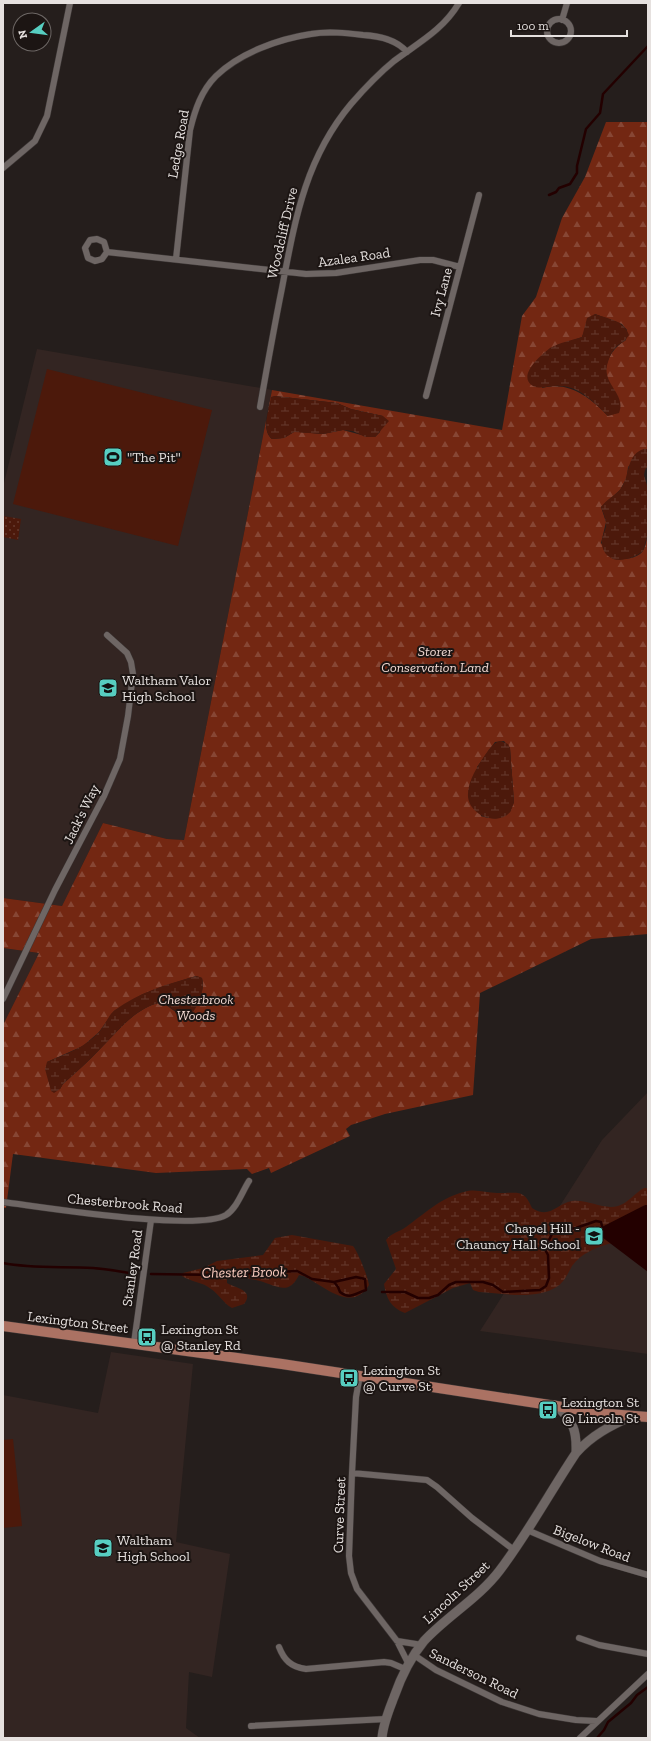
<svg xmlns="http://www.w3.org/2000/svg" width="651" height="1741" font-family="'Zilla Slab',serif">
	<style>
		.built { fill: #332522 }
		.grass { fill: url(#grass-dots) }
		.forest { fill: url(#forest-firs); fill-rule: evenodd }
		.wetland { fill: url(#wetland-marsh) }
		.pitch { fill: #4c190b }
		.water { fill: #230000 }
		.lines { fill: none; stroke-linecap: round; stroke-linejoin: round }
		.stream { stroke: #230000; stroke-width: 2.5 }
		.street-casing { stroke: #3e3837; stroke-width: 7 }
		.secondary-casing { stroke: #3e3837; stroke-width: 10 }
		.primary-casing { stroke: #3e3837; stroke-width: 11 }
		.street { stroke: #6e6664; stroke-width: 6 }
		.secondary { stroke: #6e6664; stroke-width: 9 }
		.primary { stroke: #ab7263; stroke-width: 10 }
		.labels { text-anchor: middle; stroke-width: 4; stroke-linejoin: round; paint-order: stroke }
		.street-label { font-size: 14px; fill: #e6e1df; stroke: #1c1513 }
		.poi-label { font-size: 14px; fill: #e6e1df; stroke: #1c1513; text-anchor: start }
		.park-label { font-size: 14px; font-style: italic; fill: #f2dad3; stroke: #1c1513 }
		.water-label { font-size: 15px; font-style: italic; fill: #fbccbf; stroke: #1c1513 }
	</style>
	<defs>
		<pattern id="grass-dots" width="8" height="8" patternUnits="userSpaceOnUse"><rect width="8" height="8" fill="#4c190b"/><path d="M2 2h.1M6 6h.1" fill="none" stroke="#663a2e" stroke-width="1.8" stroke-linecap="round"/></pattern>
		<pattern id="forest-firs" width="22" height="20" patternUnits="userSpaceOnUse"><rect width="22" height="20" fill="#732712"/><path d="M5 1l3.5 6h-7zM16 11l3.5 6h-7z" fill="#874634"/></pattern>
		<pattern id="wetland-marsh" width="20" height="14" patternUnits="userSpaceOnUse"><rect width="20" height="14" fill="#4c190b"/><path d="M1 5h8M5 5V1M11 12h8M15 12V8" fill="none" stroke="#663a2e"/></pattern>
	</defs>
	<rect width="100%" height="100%" fill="#251e1c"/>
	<!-- built -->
	<path class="built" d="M 37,349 L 272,390 L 184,840 L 167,839 L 103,823 L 62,906 L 3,898 L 3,487 Z
		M 3,948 L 39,953 L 3,1025 Z
		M 648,1092 L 648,1354 L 480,1331 L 602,1140 Z
		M 111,1352 L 193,1364 L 176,1542 L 230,1554 L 212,1677 L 189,1672 L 186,1728 L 200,1738 L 3,1738 L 3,1395 L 98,1413 Z"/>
	<!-- grass -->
	<path class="grass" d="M 3,516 L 21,519 L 18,540 L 3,537 Z"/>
	<!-- forest -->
	<path class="forest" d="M 606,122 L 648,122 L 648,449 L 644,449 L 628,467 L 627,477 L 620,490 L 601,507 L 606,522 L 601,543 L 613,559 C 622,560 640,559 644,549 C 646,544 647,538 648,533 L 648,934 L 591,939 L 480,993 L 473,1095 L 385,1114 L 351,1125 L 346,1129 L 350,1136 L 271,1173 L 269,1168 L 252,1174 L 247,1169 L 156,1173 L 13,1154 L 6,1208 L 3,1208 L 3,1025 L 39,953 L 3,948 L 3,898 L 62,906 L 103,823 L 167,839 L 184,840 L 272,390 L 502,430 L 522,316 L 536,297 L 562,218 L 585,177 ZM 595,314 L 622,324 L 627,330 L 626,340 C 615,346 605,359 606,373 C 606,376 608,379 608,382 C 609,393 608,405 608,416 C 589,397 570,381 542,388 L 551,348 L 582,337 L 586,327 ZM 275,396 L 337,403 L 351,409 L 383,416 L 380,432 L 375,437 L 369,437 L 343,430 L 323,434 L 299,432 L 294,432 L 284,438 L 272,439 C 261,430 268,410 272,397 ZM 504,741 L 510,748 L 514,802 C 508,818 496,821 481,816 L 477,767 L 495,742 ZM 196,976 L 202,978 C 205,990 199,1001 193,1012 L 177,1013 L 162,1002 C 135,1008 120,1029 101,1048 C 89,1061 76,1072 63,1084 L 60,1089 L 47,1062 L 83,1046 L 99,1032 L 114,1011 L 141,995 L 164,986 Z"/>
	<!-- wetland -->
	<path class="wetland" d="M 595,314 C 608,319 624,320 629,335 C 626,340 624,341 620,344 C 614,347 610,355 608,362 C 600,384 627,393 619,413 L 608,416 C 595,403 579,386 560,386 C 551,385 541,390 533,386 C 516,376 542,354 550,348 C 559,343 572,340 582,337 L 587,318 Z
		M 275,396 L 337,403 L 351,409 L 383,416 L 389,421 L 375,437 L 365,437 L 353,431 L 343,430 L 323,434 L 294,432 L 284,438 L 272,439 C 261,429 269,411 271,397 Z
		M 644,449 L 648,449 L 648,466 L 645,470 L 644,475 L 648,489 L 648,533 L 643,551 C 637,556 629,559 620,560 C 611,560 602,554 602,543 C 601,536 607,530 606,522 C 605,517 603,512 601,507 C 607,498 618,495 623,485 C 630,472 627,454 644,449 Z
		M 500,741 L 508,744 L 510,748 L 514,802 C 513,805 512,808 511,811 C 499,827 470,816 468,797 C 467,783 476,769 483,758 C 488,751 492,743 500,741 Z
		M 197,976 L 202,978 C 205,990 199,1006 190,1015 L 183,1016 L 162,1002 C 135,1008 120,1029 101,1048 C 89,1061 76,1072 63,1084 L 60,1089 L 54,1093 L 51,1091 L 45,1069 L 47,1062 C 65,1054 85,1048 99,1032 C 105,1026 108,1015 115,1010 C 138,993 169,983 197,976 Z
		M 644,1188 L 648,1188 L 648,1269 L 612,1243 C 597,1247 581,1253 572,1266 C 568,1273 565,1281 558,1286 C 535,1301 505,1293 479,1292 L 473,1290 L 470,1283 L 453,1288 L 405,1313 C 391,1308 386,1298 384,1284 L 396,1269 L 386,1240 C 391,1233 399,1232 406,1227 C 424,1214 442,1197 464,1192 C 477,1188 487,1194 500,1193 C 518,1193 524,1189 532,1208 C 550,1220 557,1203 572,1201 C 588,1199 603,1210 618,1206 C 628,1203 635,1193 644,1188 Z
		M 292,1235 L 353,1246 C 358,1252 368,1277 369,1285 C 352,1313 325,1287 304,1276 L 299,1275 C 289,1296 277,1286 260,1281 C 253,1279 246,1278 239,1277 C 234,1276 231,1276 227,1278 L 227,1283 C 235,1288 255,1290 244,1304 L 232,1308 C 223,1303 219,1294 211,1289 C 203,1282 191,1282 182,1276 L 183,1273 L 203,1268 L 217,1261 L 263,1255 L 275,1238 Z"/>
	<!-- pitch -->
	<path class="pitch" d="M 47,369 L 212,410 L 178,546 L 13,504 Z
		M 13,1439 L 22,1526 L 3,1528 L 3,1440 Z"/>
	<!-- water -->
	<path class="water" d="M 645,1205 L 648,1205 L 648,1272 L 594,1231 Z"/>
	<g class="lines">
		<!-- stream -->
		<path class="stream" d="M 549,195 L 556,192 L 559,188 L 570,184 L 577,173 L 577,166 L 586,129 L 600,113 L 603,94 L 648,46
			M 3,1263 C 33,1269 63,1266 93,1268 C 108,1269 122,1272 137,1274
			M 151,1274 L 218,1275 L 297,1271 L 312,1279 L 334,1282 L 356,1277 L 365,1279 L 366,1290 C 355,1293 350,1300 340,1292 L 338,1287 L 334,1282
			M 382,1292 L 405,1292 L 418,1298 L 429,1298 L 438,1295 L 449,1285 L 456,1282 L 483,1282 L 493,1285 L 503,1292 L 540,1290 L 546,1286 L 549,1278 L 548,1255 L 542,1244 L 543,1241 L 549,1240 L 553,1232 L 576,1228 L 596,1221 L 601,1222 L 603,1230
			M 597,1738 L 604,1730 L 608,1722 L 631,1703 L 637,1695 L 648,1687"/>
		<!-- street casing -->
		<g class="street-casing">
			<path id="street" d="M547 31a12 12 0 1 1 24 0a12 12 0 1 1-24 0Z
				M 562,20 L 567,3
				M 3,168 L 35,141 L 47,116 L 70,3
				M 107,252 L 102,259 L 95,261 L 88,258 L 85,248 L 90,240 L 97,239 L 104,242 L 107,252 L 306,274 L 336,273 L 420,260 L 433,260 L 460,267
				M 176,259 L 190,130 C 195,110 201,91 216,76 C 240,53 278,39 311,34 C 328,31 346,33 363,35 C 379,36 396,39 407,52
				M 426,396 L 479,195
				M 260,407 C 267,367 274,328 282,288 C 295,220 305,159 351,104 C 364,89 378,74 394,61 C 418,43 443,30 459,3
				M 3,999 L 55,890 L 104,796 L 120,759 L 128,716 L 133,674 L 131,662 L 127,653 L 107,635
				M 3,1202 C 43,1207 197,1232 226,1215 C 237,1208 242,1192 249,1181
				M 134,1343 L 151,1220
				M 360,1375 L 356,1397 L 352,1473 L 349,1556 L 351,1573 L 357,1589 L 397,1641 L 408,1663
				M 352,1473 L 427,1480 L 437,1487 L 472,1518 L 514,1550
				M 527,1530 L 600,1561 L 648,1575
				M 579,1638 L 599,1645 L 648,1654
				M 397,1641 L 422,1645
				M 279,1647 C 284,1660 291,1667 306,1669 L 384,1662 L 391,1663 L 405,1669
				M 414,1655 L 436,1670 L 502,1702 L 539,1714 L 576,1720 L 596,1721
				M 251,1726 L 386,1719
				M 580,1738 L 648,1674"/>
		</g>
		<!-- secondary casing -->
		<g class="secondary-casing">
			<path id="secondary" d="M 555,1405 C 573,1420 577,1430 576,1453
				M 382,1738 C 383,1724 389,1710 394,1697 C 401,1677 410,1658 424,1641 C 447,1616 479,1598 500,1570 C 528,1533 550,1492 576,1453 C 592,1435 610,1426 632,1416"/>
		</g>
		<!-- primary casing -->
		<g class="primary-casing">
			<path id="primary" d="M 3,1326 L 282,1364 L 608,1414 L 648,1417"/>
		</g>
		<!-- street -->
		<use href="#street" class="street"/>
		<!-- secondary -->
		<use href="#secondary" class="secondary"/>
		<!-- primary -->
		<use href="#primary" class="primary"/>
	</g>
	<!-- icons -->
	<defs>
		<g id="stadium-square" transform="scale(1)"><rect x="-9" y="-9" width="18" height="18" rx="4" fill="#57cec1" stroke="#1c1513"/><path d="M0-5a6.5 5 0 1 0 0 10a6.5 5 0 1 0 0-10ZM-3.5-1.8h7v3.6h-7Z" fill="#111"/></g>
		<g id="school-square" transform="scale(1)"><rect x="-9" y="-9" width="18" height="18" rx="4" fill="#57cec1" stroke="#1c1513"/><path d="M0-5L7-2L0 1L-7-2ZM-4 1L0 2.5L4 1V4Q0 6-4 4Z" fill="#111"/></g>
		<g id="bus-square" transform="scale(1)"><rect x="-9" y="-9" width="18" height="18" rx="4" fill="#57cec1" stroke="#1c1513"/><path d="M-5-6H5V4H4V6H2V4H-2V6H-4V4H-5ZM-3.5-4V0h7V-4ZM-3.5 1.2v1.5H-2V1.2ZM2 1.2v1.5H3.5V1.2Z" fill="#111"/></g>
	</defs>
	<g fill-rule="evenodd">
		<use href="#stadium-square" x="113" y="457"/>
		<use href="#school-square" x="108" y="688"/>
		<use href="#school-square" x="594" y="1236"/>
		<use href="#bus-square" x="147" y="1337"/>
		<use href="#bus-square" x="349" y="1378"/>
		<use href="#bus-square" x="548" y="1410"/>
		<use href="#school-square" x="103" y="1548"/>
	</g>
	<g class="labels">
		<!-- street labels -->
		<g class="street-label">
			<text transform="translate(178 144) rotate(-80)" y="5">Ledge Road</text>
			<text transform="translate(282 233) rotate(-77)" y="5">Woodcliff Drive</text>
			<text transform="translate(354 257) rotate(-8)" y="5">Azalea Road</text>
			<text transform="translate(441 292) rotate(-75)" y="5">Ivy Lane</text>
			<text transform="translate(81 814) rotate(-64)" y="5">Jack's Way</text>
			<text transform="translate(125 1203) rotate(5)" y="5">Chesterbrook Road</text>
			<text transform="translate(132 1268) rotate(-82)" y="5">Stanley Road</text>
			<text transform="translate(78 1322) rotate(7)" y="5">Lexington Street</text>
			<text transform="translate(339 1515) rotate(-88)" y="5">Curve Street</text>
			<text transform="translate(592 1543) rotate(21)" y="5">Bigelow Road</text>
			<text transform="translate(456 1592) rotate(-43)" y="5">Lincoln Street</text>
			<text transform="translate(474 1673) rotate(26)" y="5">Sanderson Road</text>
		</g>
		<!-- poi labels -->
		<g class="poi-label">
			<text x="127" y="462">"The Pit"</text>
			<text x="122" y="685">Waltham Valor<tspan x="122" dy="16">High School</tspan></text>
			<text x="580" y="1233" text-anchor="end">Chapel Hill -<tspan x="580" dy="16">Chauncy Hall School</tspan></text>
			<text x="161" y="1334">Lexington St<tspan x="161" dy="16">@ Stanley Rd</tspan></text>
			<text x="363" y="1375">Lexington St<tspan x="363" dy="16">@ Curve St</tspan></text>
			<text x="562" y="1407">Lexington St<tspan x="562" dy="16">@ Lincoln St</tspan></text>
			<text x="117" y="1545">Waltham<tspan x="117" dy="16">High School</tspan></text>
		</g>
		<!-- park labels -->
		<g class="park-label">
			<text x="435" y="656">Storer<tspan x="435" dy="16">Conservation Land</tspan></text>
			<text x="196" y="1004">Chesterbrook<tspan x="196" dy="16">Woods</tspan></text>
		</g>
		<!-- water labels -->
		<g class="water-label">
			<text transform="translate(244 1272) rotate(-1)" y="5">Chester Brook</text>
		</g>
	</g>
	<!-- border -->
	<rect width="651" height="1741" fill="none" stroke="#e6e1df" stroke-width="8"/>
	<!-- north arrow -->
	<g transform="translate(32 32) rotate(256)"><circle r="19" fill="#1c1513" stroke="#6d6765"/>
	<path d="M0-3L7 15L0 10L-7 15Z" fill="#57cec1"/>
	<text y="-6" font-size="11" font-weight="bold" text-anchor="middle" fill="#e6e1df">N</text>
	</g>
	<!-- scale -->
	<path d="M511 30v6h116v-6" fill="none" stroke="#e6e1df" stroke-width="2"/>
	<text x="517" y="30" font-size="12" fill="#e6e1df" stroke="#1c1513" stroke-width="3" paint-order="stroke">100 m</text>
</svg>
